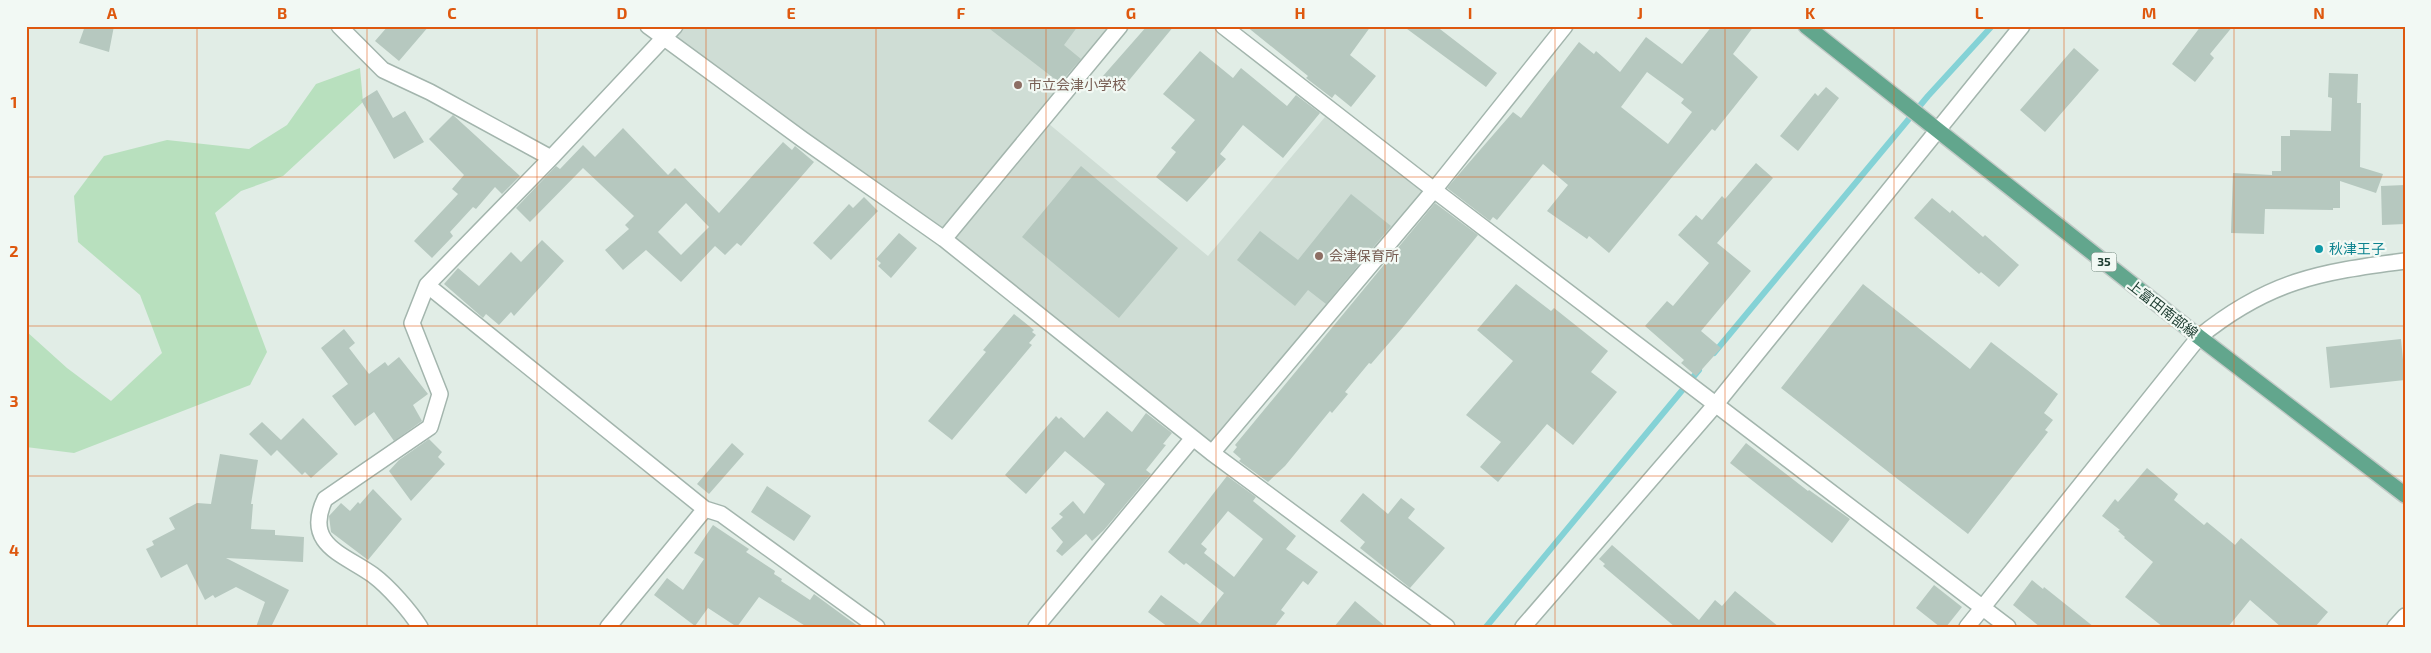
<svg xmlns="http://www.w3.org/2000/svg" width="2431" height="653" font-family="'Exo 2','Noto Sans JP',sans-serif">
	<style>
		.built { fill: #cfddd5 }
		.green { fill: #b8e0be }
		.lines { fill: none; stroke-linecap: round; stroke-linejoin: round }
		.stream { stroke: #84d2d6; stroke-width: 6 }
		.building { fill: #b6c8bf; fill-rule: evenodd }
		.minor-casing { stroke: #a3b5ad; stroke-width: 18 }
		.major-casing { stroke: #c1c9c6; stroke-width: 18 }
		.minor { stroke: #fff; stroke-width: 15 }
		.major { stroke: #62a68d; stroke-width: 15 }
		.grid { fill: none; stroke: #de580e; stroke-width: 1; stroke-opacity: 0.55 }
		.education-dot { fill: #8d6e63; stroke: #f2f9f4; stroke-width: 2 }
		.culture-dot { fill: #0f9aa8; stroke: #f2f9f4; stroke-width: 2 }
		.labels { text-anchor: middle; stroke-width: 4.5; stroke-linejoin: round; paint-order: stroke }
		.shield { fill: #f2f9f4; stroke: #5f776d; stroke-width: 1 }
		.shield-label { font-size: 12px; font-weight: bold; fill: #203f33 }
		.education-label { font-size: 14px; fill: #785e54; stroke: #f2f9f4; text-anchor: start }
		.culture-label { font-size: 14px; fill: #0d838f; stroke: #f2f9f4; text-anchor: start }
		.street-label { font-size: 14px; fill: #203f33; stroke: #f2f9f4 }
		.neatline { fill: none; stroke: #de580e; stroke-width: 2 }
		.grid-label { font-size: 16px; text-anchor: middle; font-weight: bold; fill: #de580e }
	</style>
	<rect width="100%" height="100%" fill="#e1ede6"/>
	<!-- built -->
	<path class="built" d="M 675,26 L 1120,26 L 1043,119 L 1208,256 L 1325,117 L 1423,192 L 1306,336 L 1211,449 L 944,239 L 664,39 Z"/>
	<!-- green -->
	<path class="green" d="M 360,68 L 363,102 L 283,176 L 241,191 L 215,213 L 267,352 L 250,385 L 74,453 L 26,447 L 26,331 L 67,368 L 111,401 L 162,353 L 140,295 L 78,242 L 74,196 L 104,156 L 167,140 L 249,149 L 287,125 L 316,84 Z"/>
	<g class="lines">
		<!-- stream -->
		<path class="stream" d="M 1714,353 L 1928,96 L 1992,26
			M 1486,627 L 1699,370"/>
	</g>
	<!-- building -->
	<path class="building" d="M 85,26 L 114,26 L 109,52 L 79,43 Z
		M 388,26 L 429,26 L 399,61 L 375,41 Z
		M 986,26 L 1078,26 L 1064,45 L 1081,59 L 1060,83 Z
		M 1147,26 L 1174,26 L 1121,90 L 1103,76 Z
		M 1246,26 L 1371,26 L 1350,55 L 1376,76 L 1351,107 L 1335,94 L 1332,98 L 1306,78 L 1308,76 Z
		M 1403,26 L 1436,26 L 1497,73 L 1486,87 Z
		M 1712,26 L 1754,26 L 1733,54 L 1758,77 L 1715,131 L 1712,129 L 1609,253 L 1589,236 L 1587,239 L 1547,211 L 1568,185 L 1543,164 L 1497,220 L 1493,217 L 1490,221 L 1447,188 L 1513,112 L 1521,118 L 1579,42 L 1594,54 L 1596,51 L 1620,72 L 1646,37 L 1682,64 ZM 1647,72 L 1684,99 L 1681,103 L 1692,112 L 1668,144 L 1621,107 Z
		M 2201,26 L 2233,26 L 2210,54 L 2214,58 L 2195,82 L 2172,64 Z
		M 2074,48 L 2099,70 L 2045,132 L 2020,110 Z
		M 1200,51 L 1233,78 L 1241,68 L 1287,106 L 1296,95 L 1320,113 L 1283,158 L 1243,125 L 1220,154 L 1226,159 L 1187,202 L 1156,177 L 1176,152 L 1171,148 L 1195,120 L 1163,94 Z
		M 2329,73 L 2358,74 L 2357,103 L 2361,103 L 2360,167 L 2383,174 L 2376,193 L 2340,181 L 2340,208 L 2333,208 L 2333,210 L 2265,209 L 2264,234 L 2231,233 L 2233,173 L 2272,175 L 2272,171 L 2281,171 L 2281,136 L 2290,136 L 2290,130 L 2331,131 L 2332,98 L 2328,97 Z
		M 1826,87 L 1839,98 L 1798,151 L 1780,136 L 1815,93 L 1818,96 Z
		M 377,90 L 393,118 L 405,111 L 424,142 L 394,159 L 361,100 Z
		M 453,115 L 520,176 L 502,194 L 495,187 L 476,209 L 473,207 L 450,232 L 453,236 L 432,258 L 414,241 L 458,194 L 452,189 L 464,175 L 429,139 Z
		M 623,128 L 668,175 L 675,168 L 719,213 L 783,142 L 792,150 L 795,146 L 814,162 L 741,246 L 737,243 L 725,255 L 715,246 L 681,282 L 646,250 L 623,270 L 605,250 L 629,229 L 625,225 L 634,216 L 583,168 L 530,222 L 516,208 L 556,166 L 560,169 L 583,145 L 595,157 ZM 686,203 L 709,227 L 681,255 L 658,232 Z
		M 1756,163 L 1773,178 L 1717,243 L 1751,271 L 1701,331 L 1721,348 L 1696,376 L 1681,363 L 1684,360 L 1645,326 L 1667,301 L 1673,306 L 1709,263 L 1678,235 L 1696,215 L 1702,220 L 1722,196 L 1725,199 Z
		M 1081,166 L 1178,248 L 1119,318 L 1022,237 Z
		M 2405,185 L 2405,224 L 2382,225 L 2381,186 Z
		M 1351,194 L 1391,226 L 1326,304 L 1308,290 L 1295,306 L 1237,260 L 1260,231 L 1298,260 Z
		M 864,197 L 878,211 L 831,260 L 813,243 L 849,204 L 853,208 Z
		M 1932,198 L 1950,213 L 1952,210 L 1983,237 L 1985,235 L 2019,265 L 1999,287 L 1981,272 L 1979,274 L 1914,218 Z
		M 1435,203 L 1478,235 L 1403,327 L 1371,364 L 1369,363 L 1345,392 L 1348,394 L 1332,413 L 1330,411 L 1285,466 L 1268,482 L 1239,461 L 1241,459 L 1233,452 L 1237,447 L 1235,445 Z
		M 899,233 L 917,248 L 891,278 L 878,266 L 881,263 L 876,259 Z
		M 542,240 L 564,261 L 514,316 L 511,312 L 499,325 L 486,314 L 483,318 L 444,284 L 458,268 L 479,286 L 511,252 L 521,262 Z
		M 1516,284 L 1551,311 L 1554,308 L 1608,351 L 1591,372 L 1617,392 L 1573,445 L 1547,424 L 1498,482 L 1480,467 L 1501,442 L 1466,415 L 1513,361 L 1477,330 Z
		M 1863,284 L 1970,369 L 1991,342 L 2058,394 L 2044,413 L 2053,420 L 2045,430 L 2048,432 L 1968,534 L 1781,388 Z
		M 1014,314 L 1034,330 L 1032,332 L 1036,335 L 1029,343 L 1032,345 L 952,440 L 928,421 L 986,352 L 983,350 Z
		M 344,329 L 355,343 L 349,348 L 369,374 L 385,362 L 388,366 L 399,357 L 428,394 L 413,405 L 422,421 L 394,441 L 374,412 L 355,426 L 332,396 L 348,384 L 321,348 Z
		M 2401,339 L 2405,380 L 2330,388 L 2326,347 Z
		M 1107,411 L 1132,432 L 1146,413 L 1172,433 L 1163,444 L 1166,445 L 1146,470 L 1151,474 L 1104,530 L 1092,541 L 1086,534 L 1062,556 L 1056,551 L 1063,542 L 1051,528 L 1063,517 L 1059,514 L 1073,501 L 1084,514 L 1105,484 L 1065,451 L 1026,494 L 1005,475 L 1056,416 L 1059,419 L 1061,417 L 1084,438 Z
		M 303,418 L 338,454 L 311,478 L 305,472 L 302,475 L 277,450 L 271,456 L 249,434 L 262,422 L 281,440 Z
		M 429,439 L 442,452 L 438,457 L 445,464 L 411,501 L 389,471 L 399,460 Z
		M 732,443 L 744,454 L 709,494 L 697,484 Z
		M 1746,443 L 1808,491 L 1809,490 L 1850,519 L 1832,543 L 1730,463 Z
		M 220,454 L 258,460 L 251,504 L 253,504 L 251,529 L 275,530 L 275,535 L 304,537 L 303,562 L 226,558 L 289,590 L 271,627 L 256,627 L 265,602 L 236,587 L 215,598 L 213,595 L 205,600 L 187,564 L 161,578 L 146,549 L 154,545 L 152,541 L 175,529 L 169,518 L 197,503 L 211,504 Z
		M 2147,468 L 2178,494 L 2174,500 L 2204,525 L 2207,522 L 2235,545 L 2241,538 L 2328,612 L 2315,627 L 2281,627 L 2250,600 L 2228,627 L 2163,627 L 2125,597 L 2153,562 L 2124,538 L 2125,537 L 2118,531 L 2120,530 L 2102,516 L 2115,499 L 2118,502 Z
		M 1227,476 L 1256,497 L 1253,501 L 1296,536 L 1286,549 L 1318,572 L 1308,585 L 1303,581 L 1281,610 L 1285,613 L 1274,627 L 1168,627 L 1148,612 L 1161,595 L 1200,624 L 1224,593 L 1186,563 L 1184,565 L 1168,552 ZM 1228,511 L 1263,539 L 1234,577 L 1204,553 L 1207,549 L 1201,544 Z
		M 767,486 L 811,516 L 794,541 L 751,512 Z
		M 373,489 L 402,519 L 368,560 L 331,532 L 329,516 L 341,503 L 350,511 L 358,502 L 360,504 Z
		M 1363,493 L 1388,514 L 1401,498 L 1415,509 L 1408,518 L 1445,548 L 1410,588 L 1360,548 L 1365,542 L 1340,521 Z
		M 713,525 L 749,549 L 746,552 L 775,571 L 774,574 L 782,579 L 781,581 L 810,600 L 814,594 L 859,627 L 807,627 L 759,597 L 737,627 L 708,608 L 695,626 L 654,595 L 667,578 L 683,590 L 704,559 L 694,553 Z
		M 1612,545 L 1699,620 L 1715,600 L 1722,606 L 1735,591 L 1779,627 L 1675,627 L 1603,566 L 1605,564 L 1599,559 Z
		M 2032,580 L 2043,589 L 2044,587 L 2094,627 L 2040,627 L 2013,605 Z
		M 1934,585 L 1962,607 L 1946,627 L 1940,627 L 1916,608 Z
		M 1355,601 L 1386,627 L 1334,627 Z"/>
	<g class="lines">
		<!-- minor casing -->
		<g class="minor-casing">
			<path id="minor" d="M 339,26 L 383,70 L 430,92 L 551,158
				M 648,26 L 802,139 L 944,239 L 1212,453 L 1447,627
				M 1223,26 L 1434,190 L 2008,627
				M 944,239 L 1120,26
				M 427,285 L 705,509
				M 1212,453 L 1434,190 L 1565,26
				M 420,627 C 410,611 389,587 373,575 C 344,554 303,545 325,499 L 430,427 L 440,394 L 412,323 L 427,285 L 551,158 L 675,26
				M 608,627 L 705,509 L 721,514 L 877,627
				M 1036,627 L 1193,438
				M 1523,627 L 1716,404 L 2022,26
				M 1967,627 L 2199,337 C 2268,281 2319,272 2405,261
				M 2395,627 L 2405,616"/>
		</g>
		<!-- major casing -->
		<g class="major-casing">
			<path id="major" d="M 1806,26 L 2199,337 L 2405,495"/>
		</g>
		<!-- minor -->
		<use href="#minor" class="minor"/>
		<!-- major -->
		<use href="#major" class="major"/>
	</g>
	<!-- grid -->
	<path class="grid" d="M 197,26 L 197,627M 367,26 L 367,627M 537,26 L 537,627M 706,26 L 706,627M 876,26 L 876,627M 1046,26 L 1046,627M 1216,26 L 1216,627M 1385,26 L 1385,627M 1555,26 L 1555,627M 1725,26 L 1725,627M 1894,26 L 1894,627M 2064,26 L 2064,627M 2234,26 L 2234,627M 26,177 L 2405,177M 26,326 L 2405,326M 26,476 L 2405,476"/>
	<!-- markers -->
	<g class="education-dot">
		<circle cx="1018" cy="85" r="5"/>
		<circle cx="1319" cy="256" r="5"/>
	</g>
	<circle class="culture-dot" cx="2319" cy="249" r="5"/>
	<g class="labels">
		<!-- shield labels -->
		<rect class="shield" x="2091.5" y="252.5" width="25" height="19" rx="4"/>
		<g class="shield-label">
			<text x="2104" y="266">35</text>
		</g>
		<!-- education labels -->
		<g class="education-label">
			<text x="1028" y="90">市立会津小学校</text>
			<text x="1329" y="261">会津保育所</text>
		</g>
		<!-- culture labels -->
		<g class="culture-label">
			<text x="2329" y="254">秋津王子</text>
		</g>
		<!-- street labels -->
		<g class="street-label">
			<text transform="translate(2163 309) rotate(38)" y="5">上富田南部線</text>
		</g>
	</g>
	<!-- border -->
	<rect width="2431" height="653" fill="none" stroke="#f2f9f4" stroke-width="55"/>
	<rect x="28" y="28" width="2376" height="598" class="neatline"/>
	<g class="grid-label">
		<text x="112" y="19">A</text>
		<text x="282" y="19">B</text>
		<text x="452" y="19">C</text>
		<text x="622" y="19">D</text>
		<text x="791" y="19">E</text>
		<text x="961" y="19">F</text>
		<text x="1131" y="19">G</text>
		<text x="1300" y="19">H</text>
		<text x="1470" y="19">I</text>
		<text x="1640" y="19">J</text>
		<text x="1810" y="19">K</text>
		<text x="1979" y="19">L</text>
		<text x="2149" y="19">M</text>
		<text x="2319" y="19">N</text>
		<text x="14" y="108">1</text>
		<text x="14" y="257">2</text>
		<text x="14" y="407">3</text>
		<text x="14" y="556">4</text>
	</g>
</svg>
